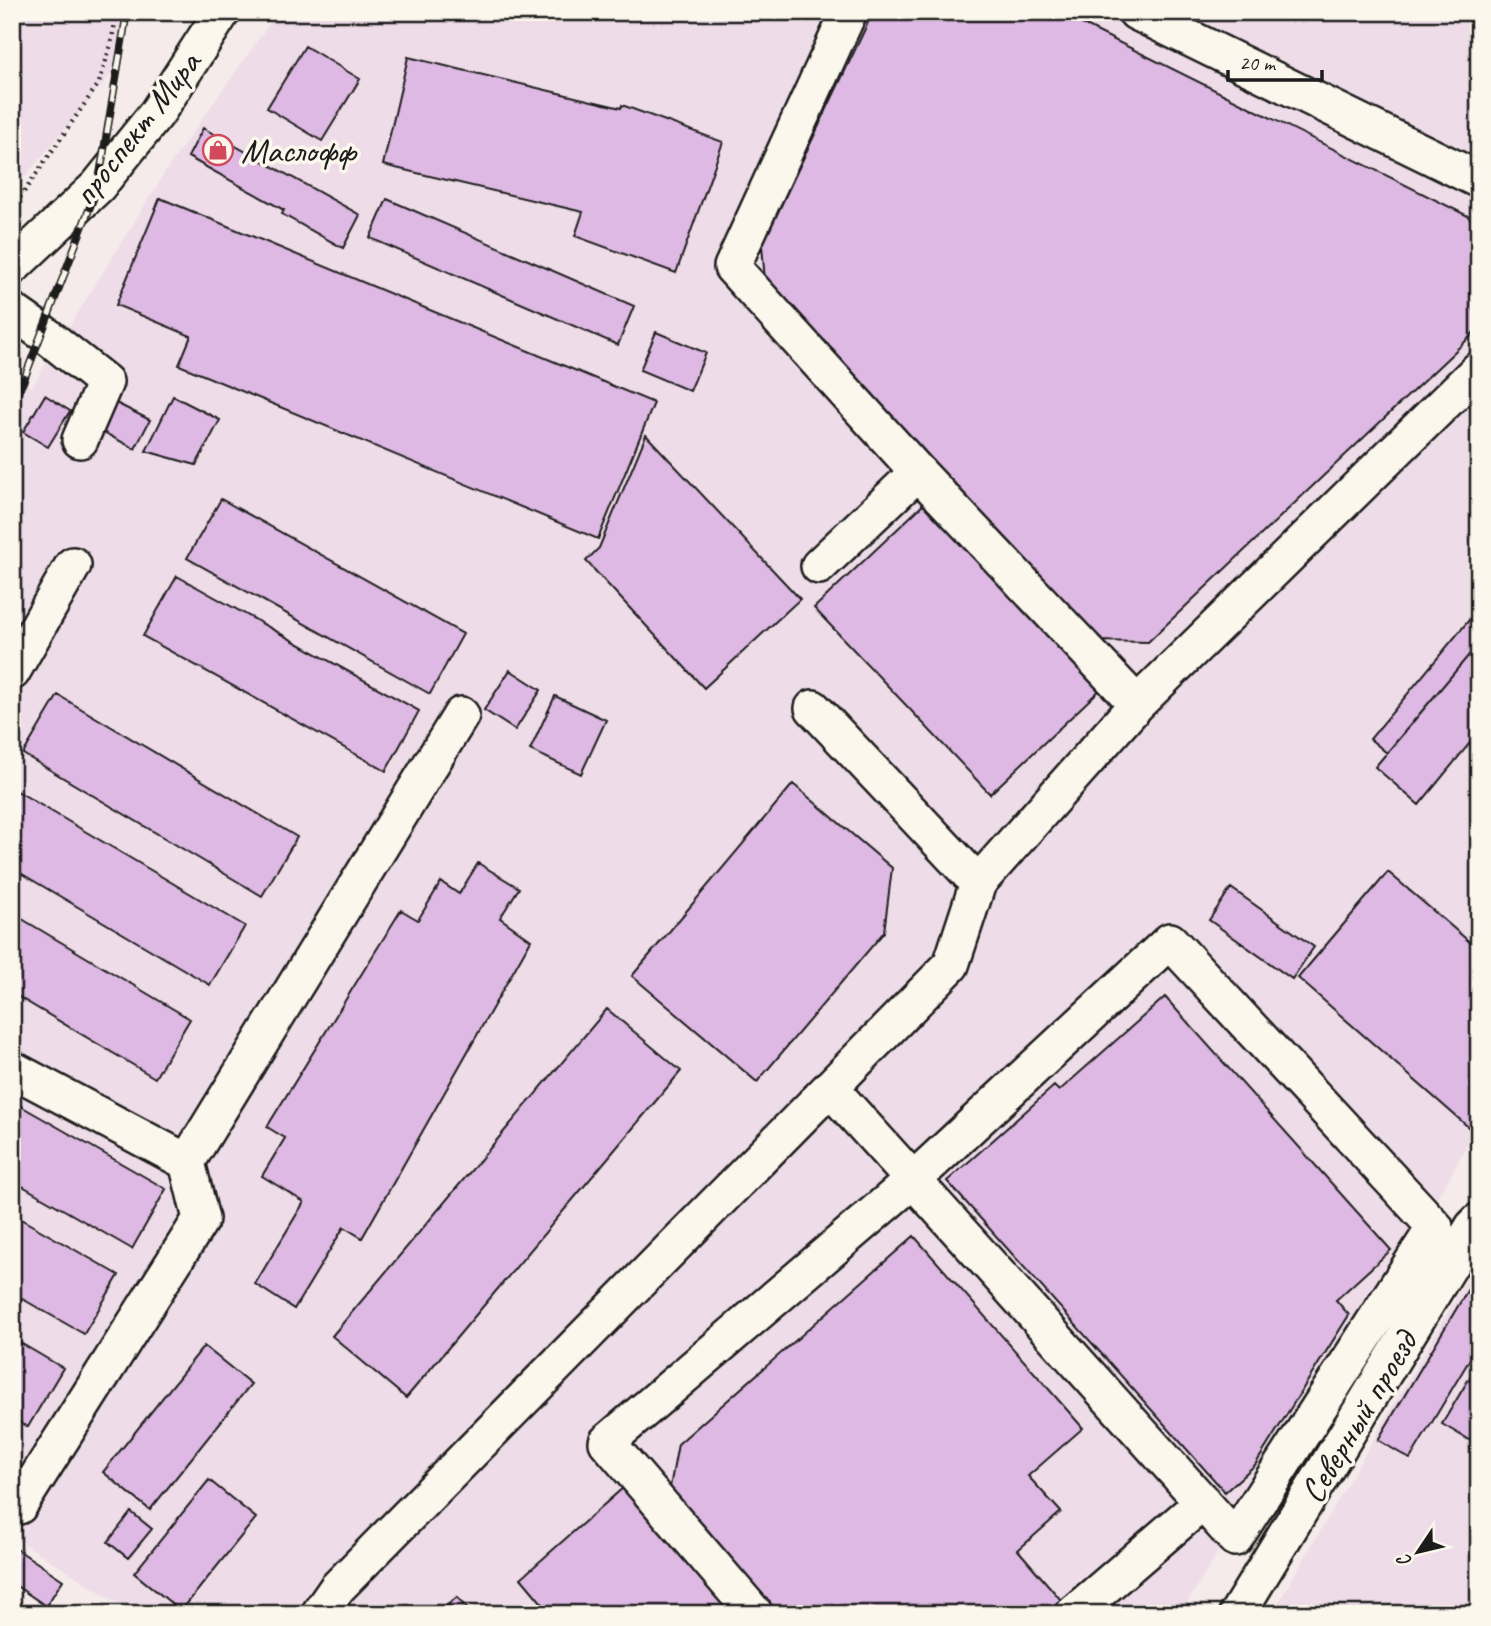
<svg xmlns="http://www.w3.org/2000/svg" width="1491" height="1626" font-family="Caveat,sans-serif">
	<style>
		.built { fill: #eedce8 }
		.building { fill: #ddb9e3; stroke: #1c1c1c; stroke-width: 2 }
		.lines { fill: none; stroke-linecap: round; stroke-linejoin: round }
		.minor-casing { stroke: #1c1c1c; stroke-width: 40 }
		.path { stroke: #1c1c1c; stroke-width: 4.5; stroke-dasharray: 2 5; stroke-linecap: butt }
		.minor { stroke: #fbf7ec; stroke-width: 35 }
		.rail-casing { stroke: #1c1c1c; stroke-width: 8 }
		.rail { stroke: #fbf7ec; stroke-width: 5; stroke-dasharray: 16; stroke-linecap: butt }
		.labels { text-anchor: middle; stroke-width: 7; stroke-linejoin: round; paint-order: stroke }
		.street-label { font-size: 35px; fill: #1c1c1c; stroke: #fbf7ec }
		.poi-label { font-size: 35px; fill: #1c1c1c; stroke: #fbf7ec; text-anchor: start }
	</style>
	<rect width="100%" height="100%" fill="#f5ebea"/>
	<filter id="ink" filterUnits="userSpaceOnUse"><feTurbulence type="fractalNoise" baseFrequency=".0143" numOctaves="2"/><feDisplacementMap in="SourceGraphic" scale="14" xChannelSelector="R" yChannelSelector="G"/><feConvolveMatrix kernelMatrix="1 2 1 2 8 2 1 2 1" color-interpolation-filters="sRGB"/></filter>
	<g filter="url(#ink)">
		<!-- built -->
		<path class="built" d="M 20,12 L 124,12 L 112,73 L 12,192 L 12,24 Z
			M 278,12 L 1479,12 L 1479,1126 L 1474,1132 L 1448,1180 L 1180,1614 L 135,1614 L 12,1536 L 12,375 L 32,387 L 169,166 Z
			M 1479,1258 L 1479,1614 L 1272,1614 Z"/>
		<!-- building -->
		<path class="building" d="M 873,12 L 1058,12 L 1468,216 L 1479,232 L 1479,326 L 1470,337 L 1148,642 L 1092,641 L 765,281 L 762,245 Z
			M 305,46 L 360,79 L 322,141 L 267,108 Z
			M 408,57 L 621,108 L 622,105 L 723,142 L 676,273 L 575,236 L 583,212 L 383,165 Z
			M 203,128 L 360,215 L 343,248 L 282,214 L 284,210 L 188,157 Z
			M 160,198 L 654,403 L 598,539 L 179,365 L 191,336 L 116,305 Z
			M 387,199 L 634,306 L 618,345 L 370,238 Z
			M 656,332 L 706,353 L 690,391 L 640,370 Z
			M 45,395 L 70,411 L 48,447 L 23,432 Z
			M 173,396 L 220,420 L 196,465 L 146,451 Z
			M 112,401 L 150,420 L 135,449 L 97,429 Z
			M 646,435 L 800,599 L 704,688 L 586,561 L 599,548 Z
			M 221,499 L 463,634 L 430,694 L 187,558 Z
			M 928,500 L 1105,685 L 990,794 L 814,608 Z
			M 177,576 L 419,711 L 386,771 L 143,636 Z
			M 1479,608 L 1479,643 L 1387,753 L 1370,739 Z
			M 1479,643 L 1479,732 L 1419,805 L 1375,767 Z
			M 510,670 L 541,690 L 515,730 L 484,710 Z
			M 58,695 L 297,837 L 262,896 L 23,754 Z
			M 555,696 L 606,720 L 581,774 L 530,750 Z
			M 793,784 L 892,868 L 884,932 L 757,1082 L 632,976 Z
			M 12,788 L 245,926 L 210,985 L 12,868 Z
			M 478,863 L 519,888 L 500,918 L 531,940 L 362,1238 L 344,1227 L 294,1309 L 255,1284 L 304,1202 L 262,1176 L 285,1138 L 267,1127 L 401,910 L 418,920 L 441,882 L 459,894 Z
			M 1388,872 L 1479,950 L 1479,1126 L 1474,1132 L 1298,978 Z
			M 1231,888 L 1314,947 L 1292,979 L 1209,920 Z
			M 12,913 L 190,1019 L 155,1078 L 12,993 Z
			M 1165,997 L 1391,1250 L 1336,1300 L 1349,1315 L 1255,1465 L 1225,1492 L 947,1181 L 1054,1086 L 1059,1091 Z
			M 607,1009 L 681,1071 L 406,1398 L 332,1336 Z
			M 12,1101 L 166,1189 L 132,1249 L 12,1180 Z
			M 12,1214 L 119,1275 L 84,1334 L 12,1293 Z
			M 914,1236 L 1083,1428 L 1028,1476 L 1061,1512 L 1018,1550 L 1073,1614 L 770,1614 L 668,1498 L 678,1444 Z
			M 1470,1286 L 1479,1292 L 1479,1344 L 1410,1459 L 1378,1440 Z
			M 12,1338 L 63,1368 L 28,1427 L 12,1418 Z
			M 204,1346 L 251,1384 L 150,1510 L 103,1472 Z
			M 1479,1362 L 1479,1446 L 1442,1424 Z
			M 209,1480 L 256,1518 L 181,1611 L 134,1573 Z
			M 624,1487 L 735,1614 L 551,1614 L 521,1578 Z
			M 131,1512 L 152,1529 L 128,1558 L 108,1542 Z
			M 12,1546 L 63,1580 L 46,1606 L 12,1583 Z
			M 457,1597 L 472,1614 L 437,1614 Z
			M 1318,1605 L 1333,1614 L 1312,1614 Z"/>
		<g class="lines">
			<!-- minor casing -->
			<g class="minor-casing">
				<path id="minor" d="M 1136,12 L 1479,180
					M 12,267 L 98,186 L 157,113 L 222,12
					M 12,311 L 42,332 L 105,382 L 80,440
					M 918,472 L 1137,704
					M 819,566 L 918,472 L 732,267 L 849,12
					M 12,672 L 73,565
					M 813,708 L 978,883
					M 12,1069 L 187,1162
					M 19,1506 L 201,1219 L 187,1162 L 461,715
					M 319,1614 L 337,1588 L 951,965 L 978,883 L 1137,704 L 1479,369
					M 755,1614 L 607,1442 L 913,1180 L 1170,941 L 1435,1227 L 1235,1538 C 1101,1387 965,1238 830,1088
					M 1073,1614 L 1203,1502
					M 1237,1614 L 1473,1227 L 1479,1221"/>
			</g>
			<!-- path -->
			<path class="path" d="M 12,209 L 99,83 L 111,44 L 117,12"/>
			<!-- minor -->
			<use href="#minor" class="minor"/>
			<!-- rail casing -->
			<g class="rail-casing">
				<path id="rail" d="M 12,404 L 23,382 L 98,186 L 127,12"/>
			</g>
			<!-- rail -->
			<use href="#rail" class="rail"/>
		</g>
	</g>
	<!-- icons -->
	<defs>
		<g id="shop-ring" transform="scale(1.575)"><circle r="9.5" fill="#fbf7ec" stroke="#d1495b" stroke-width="1.5"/><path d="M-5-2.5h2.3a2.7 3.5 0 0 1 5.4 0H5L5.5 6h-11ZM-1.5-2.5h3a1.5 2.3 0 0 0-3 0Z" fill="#d1495b"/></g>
	</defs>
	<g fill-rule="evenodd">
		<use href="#shop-ring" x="218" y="150"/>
	</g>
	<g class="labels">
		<!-- street labels -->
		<g class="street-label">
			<text transform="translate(136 128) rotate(-52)" y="12">проспект Мира</text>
			<text transform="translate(1358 1417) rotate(-59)" y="12">Северный проезд</text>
		</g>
		<!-- poi labels -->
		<g class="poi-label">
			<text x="241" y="162">Маслофф</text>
		</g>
	</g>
	<!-- margin -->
	<rect width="1491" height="1626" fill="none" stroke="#fbf7ec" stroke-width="42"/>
	<rect x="21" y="21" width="1449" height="1584" fill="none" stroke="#1c1c1c" stroke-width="2.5" filter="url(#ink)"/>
	<!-- north arrow -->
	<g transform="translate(1418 1552) rotate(235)" stroke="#fbf7ec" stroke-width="5" paint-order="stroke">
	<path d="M0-5L12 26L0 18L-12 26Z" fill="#1c1c1c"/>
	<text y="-10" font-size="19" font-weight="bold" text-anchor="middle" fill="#1c1c1c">С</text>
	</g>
	<!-- scale -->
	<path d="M1228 70v10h94v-10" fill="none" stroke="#1c1c1c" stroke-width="3.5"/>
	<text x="1239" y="70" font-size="21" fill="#1c1c1c" stroke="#fbf7ec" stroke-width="5" paint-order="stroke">20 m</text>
</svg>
